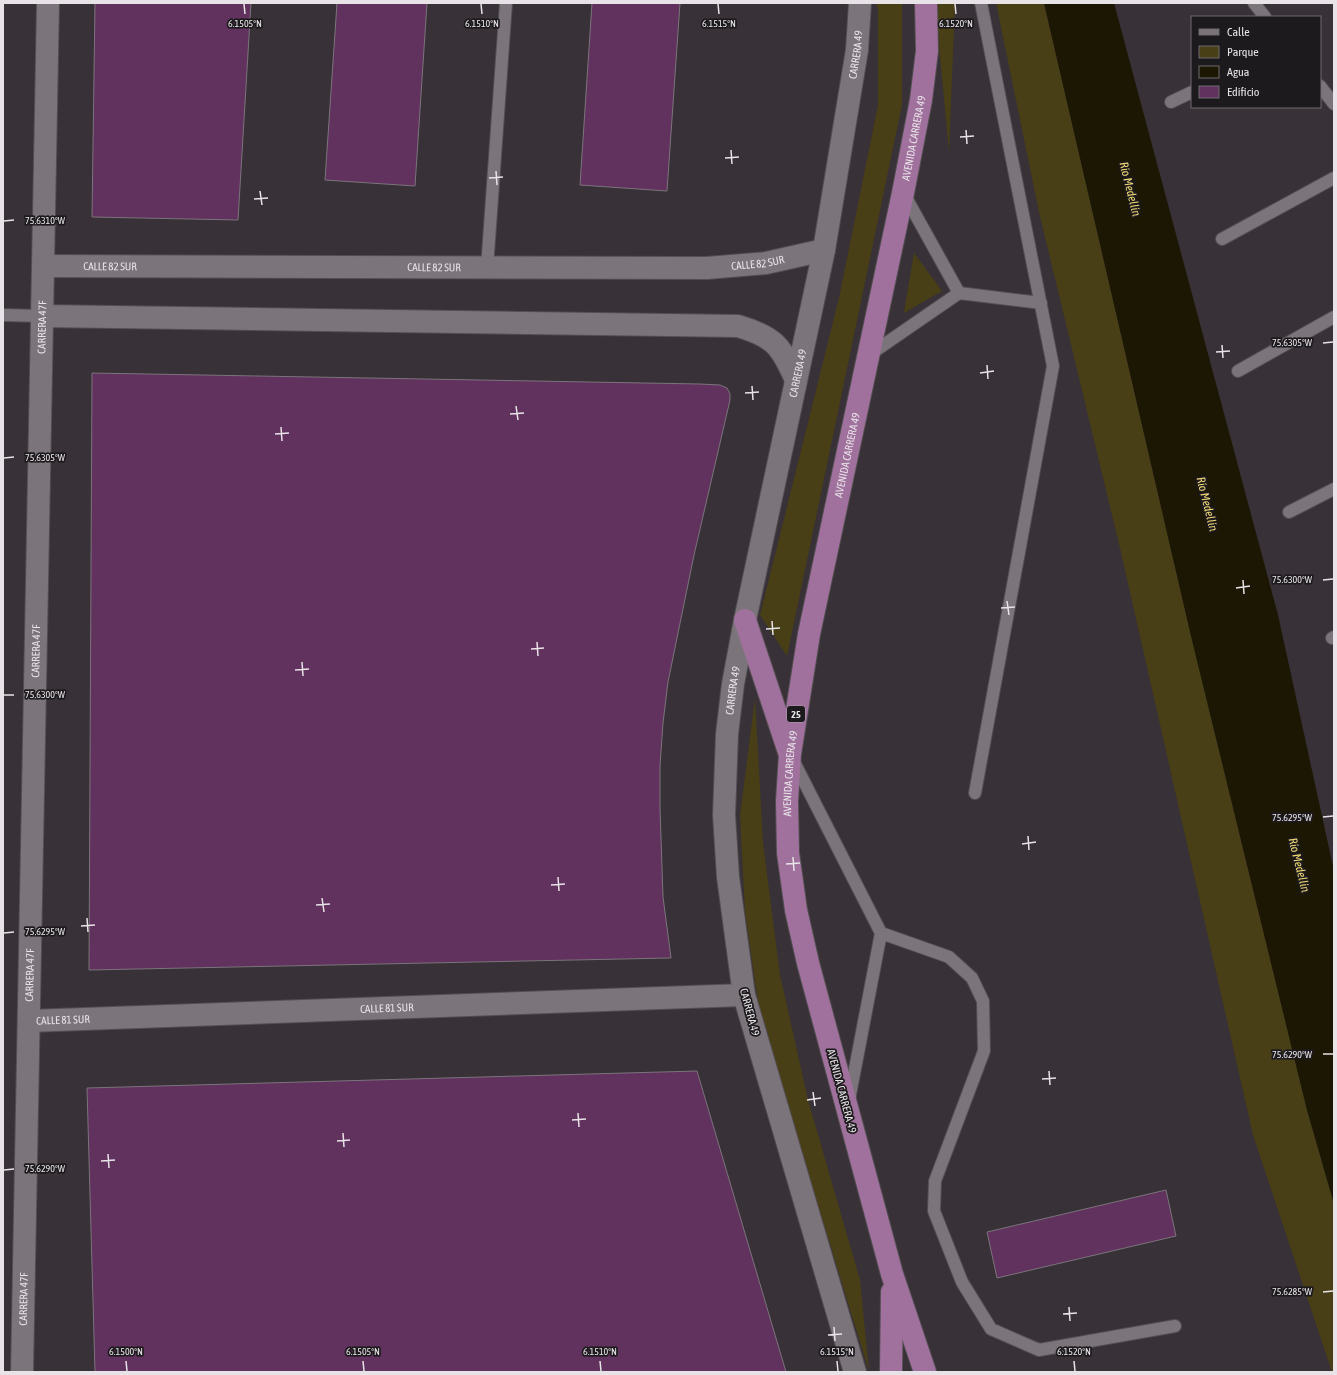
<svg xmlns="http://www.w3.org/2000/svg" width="1337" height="1375" font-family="'Asap Condensed',sans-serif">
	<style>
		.green { fill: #483f16 }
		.water { fill: #1c1703 }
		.building { fill: #62325f; stroke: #7b747b }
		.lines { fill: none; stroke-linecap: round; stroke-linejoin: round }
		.service-casing { stroke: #534e52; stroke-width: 14 }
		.minor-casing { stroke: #534e52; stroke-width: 24 }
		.trunk-casing { stroke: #534e52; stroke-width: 24 }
		.service { stroke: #7c747b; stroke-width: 12 }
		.minor { stroke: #7c747b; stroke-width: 22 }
		.trunk { stroke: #a1719e; stroke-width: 22 }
		.ticks { fill: none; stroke: #e7e3e7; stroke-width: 1.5 }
		.labels { text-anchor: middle; stroke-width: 3.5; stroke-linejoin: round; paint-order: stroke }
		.shield { fill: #1d1a1d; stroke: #aaa7aa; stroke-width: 1 }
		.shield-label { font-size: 10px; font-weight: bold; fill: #e7e3e7 }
		.street-label { font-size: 11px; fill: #e7e3e7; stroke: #1d1a1d }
		.water-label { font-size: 12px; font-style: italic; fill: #efd874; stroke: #1d1a1d }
		.ticks-label { font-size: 10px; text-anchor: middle; fill: #e7e3e7; stroke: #1d1a1d; stroke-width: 3.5; stroke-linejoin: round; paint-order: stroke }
	</style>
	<rect width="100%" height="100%" fill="#383137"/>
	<!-- green -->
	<path class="green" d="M 876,3 L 902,3 L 902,105 L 787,656 L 760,615 L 839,298 L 878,105 L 878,11 Z
		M 935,3 L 955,3 L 949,152 Z
		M 996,3 L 1044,3 L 1191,636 L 1307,1110 L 1334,1204 L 1334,1372 L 1332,1372 L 1253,1135 L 1120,548 L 1039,212 Z
		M 914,253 L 942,291 L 904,313 L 904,312 Z
		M 755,698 L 763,843 L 780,975 L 808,1100 L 860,1280 L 869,1371 L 760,1016 L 745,911 L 740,816 Z"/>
	<!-- water -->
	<path class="water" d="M 1044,3 L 1114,3 L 1278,615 L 1334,871 L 1334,1204 L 1307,1110 L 1191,636 Z"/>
	<!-- building -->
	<path class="building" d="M 95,3 L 251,3 L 238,220 L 92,217 Z
		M 337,3 L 427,3 L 415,186 L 325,180 Z
		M 592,3 L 680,3 L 667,191 L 580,185 Z
		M 92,373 L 700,384 L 720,385 L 727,388 L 730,394 L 730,400 L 694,555 L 668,682 L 663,723 L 660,766 L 660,809 L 663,897 L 671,958 L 89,970 Z
		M 697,1071 L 786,1372 L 95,1372 L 87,1088 Z
		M 1166,1190 L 1176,1236 L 997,1278 L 987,1232 Z"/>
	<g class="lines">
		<!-- service casing -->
		<g class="service-casing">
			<path id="service" d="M 1254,3 L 1265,17
				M 1320,86 L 1334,104
				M 1171,102 L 1192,92
				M 904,194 L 959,293
				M 1222,239 L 1334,178
				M 487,268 L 506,3
				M 3,315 L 42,316
				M 869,355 L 959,293 L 1041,303
				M 1238,371 L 1334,317
				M 1289,512 L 1334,489
				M 1332,638 L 1334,637
				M 792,758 L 881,933 L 849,1100
				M 975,793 L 1053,366 L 981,3
				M 881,933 L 949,957 L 972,978 L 983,1001 L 984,1051 L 935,1181 L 934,1211 L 962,1282 L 991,1329 L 1039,1350 L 1175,1326"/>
		</g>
		<!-- minor casing -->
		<g class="minor-casing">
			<g id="minor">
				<path id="s1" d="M 43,266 L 707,268 L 766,263 L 824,250"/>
				<path d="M 42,316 L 738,326 C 775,337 781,346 796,380"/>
				<path id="s2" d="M 29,1021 L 744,995"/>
				<path id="s3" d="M 22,1372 L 48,3"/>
				<path id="s4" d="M 855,1372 L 744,995 L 728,877 L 724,815 L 727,734 L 733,684 L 745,620 L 824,250 L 857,50 L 860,3"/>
			</g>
		</g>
		<!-- trunk casing -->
		<g class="trunk-casing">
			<g id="trunk">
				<path d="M 745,620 L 789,752"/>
				<path d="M 891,1372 L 892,1292"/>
				<path id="s5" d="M 925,1372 L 892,1274 L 808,963 L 796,910 L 788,853 L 787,801 L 790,754 L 809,634 L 903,193 L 921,100 L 927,51 L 926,3"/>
			</g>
		</g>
		<!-- service -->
		<use href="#service" class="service"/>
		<!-- minor -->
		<use href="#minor" class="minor"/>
		<!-- trunk -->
		<use href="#trunk" class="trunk"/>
	</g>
	<!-- ticks -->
	<path class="ticks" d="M 244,4 L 245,14M 481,4 L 482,14M 718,4 L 719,14M 955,4 L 956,14M 966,130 L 967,144M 960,137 L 974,136M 731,150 L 732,164M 725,158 L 739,157M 496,171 L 497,185M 489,178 L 503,177M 260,191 L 262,205M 254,199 L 268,198M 4,221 L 14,220M 1323,343 L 1333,342M 1222,345 L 1223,358M 1216,352 L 1230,351M 987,365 L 988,379M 980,373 L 994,371M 752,386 L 753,400M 745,393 L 759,392M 516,406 L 518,420M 510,414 L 524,413M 281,427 L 282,441M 275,434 L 289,433M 4,458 L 14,457M 1243,580 L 1244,594M 1323,580 L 1333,579M 1236,588 L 1250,586M 1007,601 L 1009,615M 1001,608 L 1015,607M 772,621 L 773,635M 766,629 L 780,628M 537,642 L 538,656M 531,649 L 544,648M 302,662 L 303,676M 295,670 L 309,669M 4,695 L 14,695M 1323,817 L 1333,816M 1028,836 L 1029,850M 1022,844 L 1036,842M 793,857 L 794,871M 786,864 L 800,863M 558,877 L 559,891M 551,885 L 565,884M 322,898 L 324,912M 316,905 L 330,904M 87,918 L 88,932M 81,926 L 95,925M 4,933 L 14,932M 1323,1054 L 1333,1054M 1049,1071 L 1050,1085M 1042,1079 L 1056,1078M 813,1092 L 815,1106M 807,1100 L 821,1098M 578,1113 L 579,1127M 572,1120 L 586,1119M 343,1133 L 344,1147M 337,1141 L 350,1140M 108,1154 L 109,1168M 101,1161 L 115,1160M 4,1170 L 14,1169M 1323,1292 L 1333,1291M 1069,1307 L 1070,1321M 1063,1314 L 1077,1313M 834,1327 L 835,1341M 828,1335 L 842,1334M 126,1361 L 127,1371M 363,1361 L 364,1371M 600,1361 L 601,1371M 837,1361 L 838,1371M 1074,1361 L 1075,1371"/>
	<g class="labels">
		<!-- shield labels -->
		<rect class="shield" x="787" y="706" width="18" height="16" rx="3"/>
		<g class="shield-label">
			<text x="796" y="718">25</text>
		</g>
		<!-- street labels -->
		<g class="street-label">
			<text dy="4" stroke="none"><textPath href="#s4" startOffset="1347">CARRERA 49</textPath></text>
			<text dy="4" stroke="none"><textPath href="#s5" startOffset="1265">AVENIDA CARRERA 49</textPath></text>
			<text dy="4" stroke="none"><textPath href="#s1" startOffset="715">CALLE 82 SUR</textPath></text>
			<text dy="4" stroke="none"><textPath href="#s1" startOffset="67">CALLE 82 SUR</textPath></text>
			<text dy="4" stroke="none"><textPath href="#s1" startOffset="391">CALLE 82 SUR</textPath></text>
			<text dy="4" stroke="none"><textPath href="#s3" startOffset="1045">CARRERA 47F</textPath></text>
			<text dy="4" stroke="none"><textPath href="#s4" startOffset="1023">CARRERA 49</textPath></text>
			<text dy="4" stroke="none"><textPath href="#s5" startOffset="941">AVENIDA CARRERA 49</textPath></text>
			<text dy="4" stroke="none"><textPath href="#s3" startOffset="721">CARRERA 47F</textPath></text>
			<text dy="4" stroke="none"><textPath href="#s4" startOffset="699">CARRERA 49</textPath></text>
			<text dy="4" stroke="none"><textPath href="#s5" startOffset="617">AVENIDA CARRERA 49</textPath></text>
			<text dy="4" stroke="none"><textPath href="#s3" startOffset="397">CARRERA 47F</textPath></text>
			<text dy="4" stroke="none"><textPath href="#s2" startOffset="358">CALLE 81 SUR</textPath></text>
			<text transform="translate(750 1012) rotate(75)" y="4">CARRERA 49</text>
			<text dy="4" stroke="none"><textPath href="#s2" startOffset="34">CALLE 81 SUR</textPath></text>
			<text transform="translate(842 1091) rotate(75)" y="4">AVENIDA CARRERA 49</text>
			<text dy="4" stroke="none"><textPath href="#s3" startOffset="73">CARRERA 47F</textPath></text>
		</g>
		<!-- water labels -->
		<g class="water-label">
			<text transform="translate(1130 189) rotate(76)" y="4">Río Medellín</text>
			<text transform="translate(1207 504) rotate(76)" y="4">Río Medellín</text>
			<text transform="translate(1299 865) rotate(76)" y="4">Río Medellín</text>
		</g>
	</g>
	<g class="ticks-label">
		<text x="245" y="27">6.1505°N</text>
		<text x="482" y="27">6.1510°N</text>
		<text x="719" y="27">6.1515°N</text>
		<text x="956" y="27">6.1520°N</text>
		<text x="45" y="224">75.6310°W</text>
		<text x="1292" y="346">75.6305°W</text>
		<text x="45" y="461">75.6305°W</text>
		<text x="1292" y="583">75.6300°W</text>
		<text x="45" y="698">75.6300°W</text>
		<text x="1292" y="821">75.6295°W</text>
		<text x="45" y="935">75.6295°W</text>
		<text x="1292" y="1058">75.6290°W</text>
		<text x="45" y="1172">75.6290°W</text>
		<text x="1292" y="1295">75.6285°W</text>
		<text x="126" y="1355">6.1500°N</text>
		<text x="363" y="1355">6.1505°N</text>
		<text x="600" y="1355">6.1510°N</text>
		<text x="837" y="1355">6.1515°N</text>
		<text x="1074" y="1355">6.1520°N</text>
	</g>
	<!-- border -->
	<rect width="1337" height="1375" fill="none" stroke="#e7e3e7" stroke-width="8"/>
	<!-- legend -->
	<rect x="1191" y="16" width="130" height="92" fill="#1d1a1d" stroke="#6e6a6e"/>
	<rect x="1199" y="29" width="20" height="6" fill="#7c747b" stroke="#6e6a6e"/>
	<text x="1227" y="36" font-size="12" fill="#e7e3e7">Calle</text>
	<rect x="1199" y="46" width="20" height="12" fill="#483f16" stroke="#6e6a6e"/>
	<text x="1227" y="56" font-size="12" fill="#e7e3e7">Parque</text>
	<rect x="1199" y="66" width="20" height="12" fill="#1c1703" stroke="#6e6a6e"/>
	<text x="1227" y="76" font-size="12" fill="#e7e3e7">Agua</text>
	<rect x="1199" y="86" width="20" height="12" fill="#62325f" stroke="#6e6a6e"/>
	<text x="1227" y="96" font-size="12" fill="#e7e3e7">Edificio</text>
</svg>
